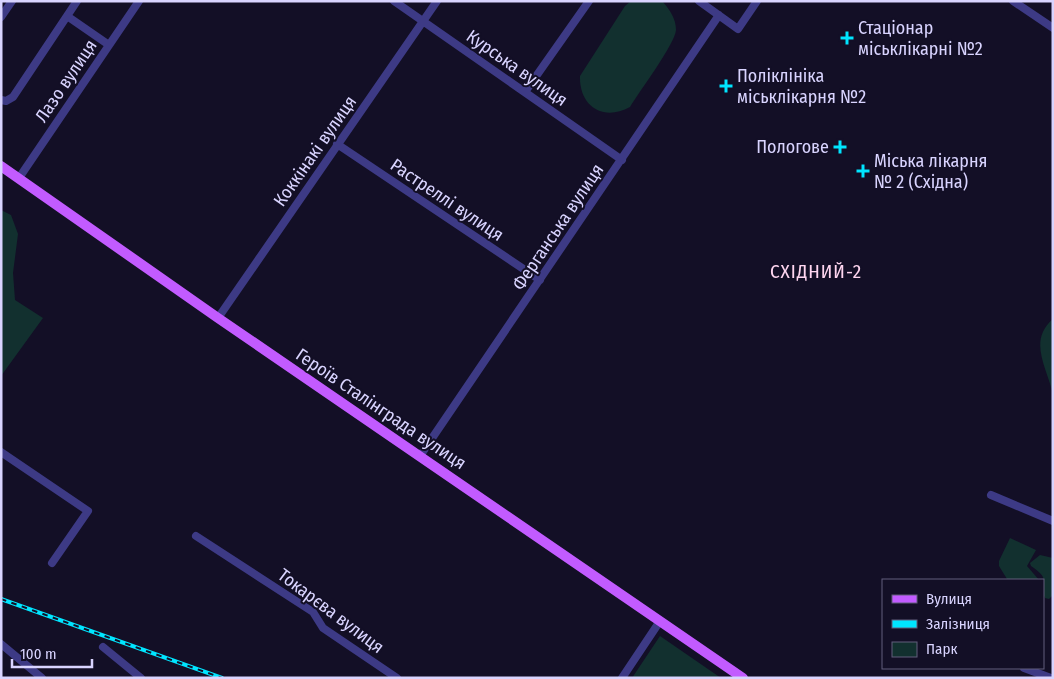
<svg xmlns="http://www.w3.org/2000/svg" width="1054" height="679" font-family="'Fira Sans Condensed',sans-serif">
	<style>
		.green { fill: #12302f }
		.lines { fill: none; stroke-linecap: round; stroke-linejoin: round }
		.minor { stroke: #3d3a85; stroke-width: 8 }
		.major { stroke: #c25bff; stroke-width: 10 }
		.rail-casing { stroke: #00e5ff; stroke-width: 4 }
		.rail { stroke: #130f26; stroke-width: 2; stroke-dasharray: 5.5; stroke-linecap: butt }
		.poi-dot { fill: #00e5ff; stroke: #130f26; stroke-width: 2 }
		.labels { text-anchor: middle; stroke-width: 4; stroke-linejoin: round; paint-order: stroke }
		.poi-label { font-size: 18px; fill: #d9d4ff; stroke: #130f26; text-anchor: start }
		.street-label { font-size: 18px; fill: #d9d4ff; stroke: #130f26 }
		.neighbourhood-label { font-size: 19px; letter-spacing: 1px; fill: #ffd6f0; stroke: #130f26 }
	</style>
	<rect width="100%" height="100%" fill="#130f26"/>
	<!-- green -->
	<path class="green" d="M 631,1 L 663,2 C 670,10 676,19 676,30 C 675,44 639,92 630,107 C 603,122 579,106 580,76 L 625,6 Z
		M 1,210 L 11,215 L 18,234 L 13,273 L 15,300 L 43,318 L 1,376 Z
		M 1053,319 L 1053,395 C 1048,369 1027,341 1053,319 Z
		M 1010,538 L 1036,550 L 1027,566 L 1039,580 L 1007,579 L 999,566 L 999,561 Z
		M 1040,555 L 1053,558 L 1053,595 L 1049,599 L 1045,598 C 1037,582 1054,581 1031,566 L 1030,563 Z
		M 660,636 L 721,678 L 632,678 Z"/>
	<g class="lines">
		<!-- minor -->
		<path class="minor" d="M 394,1 L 622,160
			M 699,1 L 738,29 L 757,1
			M 1013,1 L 1053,28
			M 67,16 L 109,45
			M 1,17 L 12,1
			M 525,92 L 589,1
			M 1,100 L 6,101 L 13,97 L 77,1
			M 337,144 L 540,280
			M 19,178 L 139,1
			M 218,318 L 437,1
			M 1,452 L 88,511 L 52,563
			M 420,456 L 719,15
			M 991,495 L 1053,521
			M 196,536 L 313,612 L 323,628 L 397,678
			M 1,644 L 42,678
			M 103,647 L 141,678
			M 1024,668 L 1051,678
			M 622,678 L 660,621"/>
		<!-- major -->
		<path class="major" d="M 1,166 L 218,318 L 743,678"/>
		<!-- rail casing -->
		<g class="rail-casing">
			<path id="rail" d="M 1,599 L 222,678"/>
		</g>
		<!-- rail -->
		<use href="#rail" class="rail"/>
	</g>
	<!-- markers -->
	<g class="poi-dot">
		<path d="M844.5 30.5h5v5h5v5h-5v5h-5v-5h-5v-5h5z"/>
		<path d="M723.5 78.5h5v5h5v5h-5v5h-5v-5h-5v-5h5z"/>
		<path d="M837.5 139.5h5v5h5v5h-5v5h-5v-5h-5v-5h5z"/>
		<path d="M860.5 163.5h5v5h5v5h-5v5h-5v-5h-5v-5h5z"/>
	</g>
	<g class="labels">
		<!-- poi labels -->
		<g class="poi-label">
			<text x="858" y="34">Стаціонар<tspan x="858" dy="21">міськлікарні №2</tspan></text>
			<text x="737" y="82">Поліклініка<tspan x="737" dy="21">міськлікарня №2</tspan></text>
			<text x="829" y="153" text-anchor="end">Пологове</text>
			<text x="874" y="167">Міська лікарня<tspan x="874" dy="21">№ 2 (Східна)</tspan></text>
		</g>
		<!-- street labels -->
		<g class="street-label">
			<text transform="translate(517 68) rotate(35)" y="6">Курська вулиця</text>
			<text transform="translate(66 81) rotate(-56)" y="6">Лазо вулиця</text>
			<text transform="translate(315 151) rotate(-55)" y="6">Коккінакі вулиця</text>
			<text transform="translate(447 200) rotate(34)" y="6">Растреллі вулиця</text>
			<text transform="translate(558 227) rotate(-56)" y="6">Ферганська вулиця</text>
			<text transform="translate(381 409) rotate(34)" y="6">Героїв Сталінграда вулиця</text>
			<text transform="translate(331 611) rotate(37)" y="6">Токарєва вулиця</text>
		</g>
		<!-- neighbourhood labels -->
		<g class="neighbourhood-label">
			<text x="816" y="278">СХІДНИЙ-2</text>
		</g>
	</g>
	<!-- border -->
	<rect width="1054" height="679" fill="none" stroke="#d9d4ff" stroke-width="5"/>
	<!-- legend -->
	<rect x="882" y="579" width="162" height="90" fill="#130f26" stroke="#625e7d"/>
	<rect x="892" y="595" width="25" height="8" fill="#c25bff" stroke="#625e7d"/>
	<text x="926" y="604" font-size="15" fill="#d9d4ff">Вулиця</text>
	<rect x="892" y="620" width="25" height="8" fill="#00e5ff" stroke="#625e7d"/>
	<text x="926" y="629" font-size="15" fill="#d9d4ff">Залізниця</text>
	<rect x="892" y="642" width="25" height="15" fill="#12302f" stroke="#625e7d"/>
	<text x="926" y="654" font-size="15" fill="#d9d4ff">Парк</text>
	<!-- scale -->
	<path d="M12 659v8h80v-8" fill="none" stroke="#d9d4ff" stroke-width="2.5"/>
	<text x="20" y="659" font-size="15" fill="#d9d4ff" stroke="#130f26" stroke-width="4" paint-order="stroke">100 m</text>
</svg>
